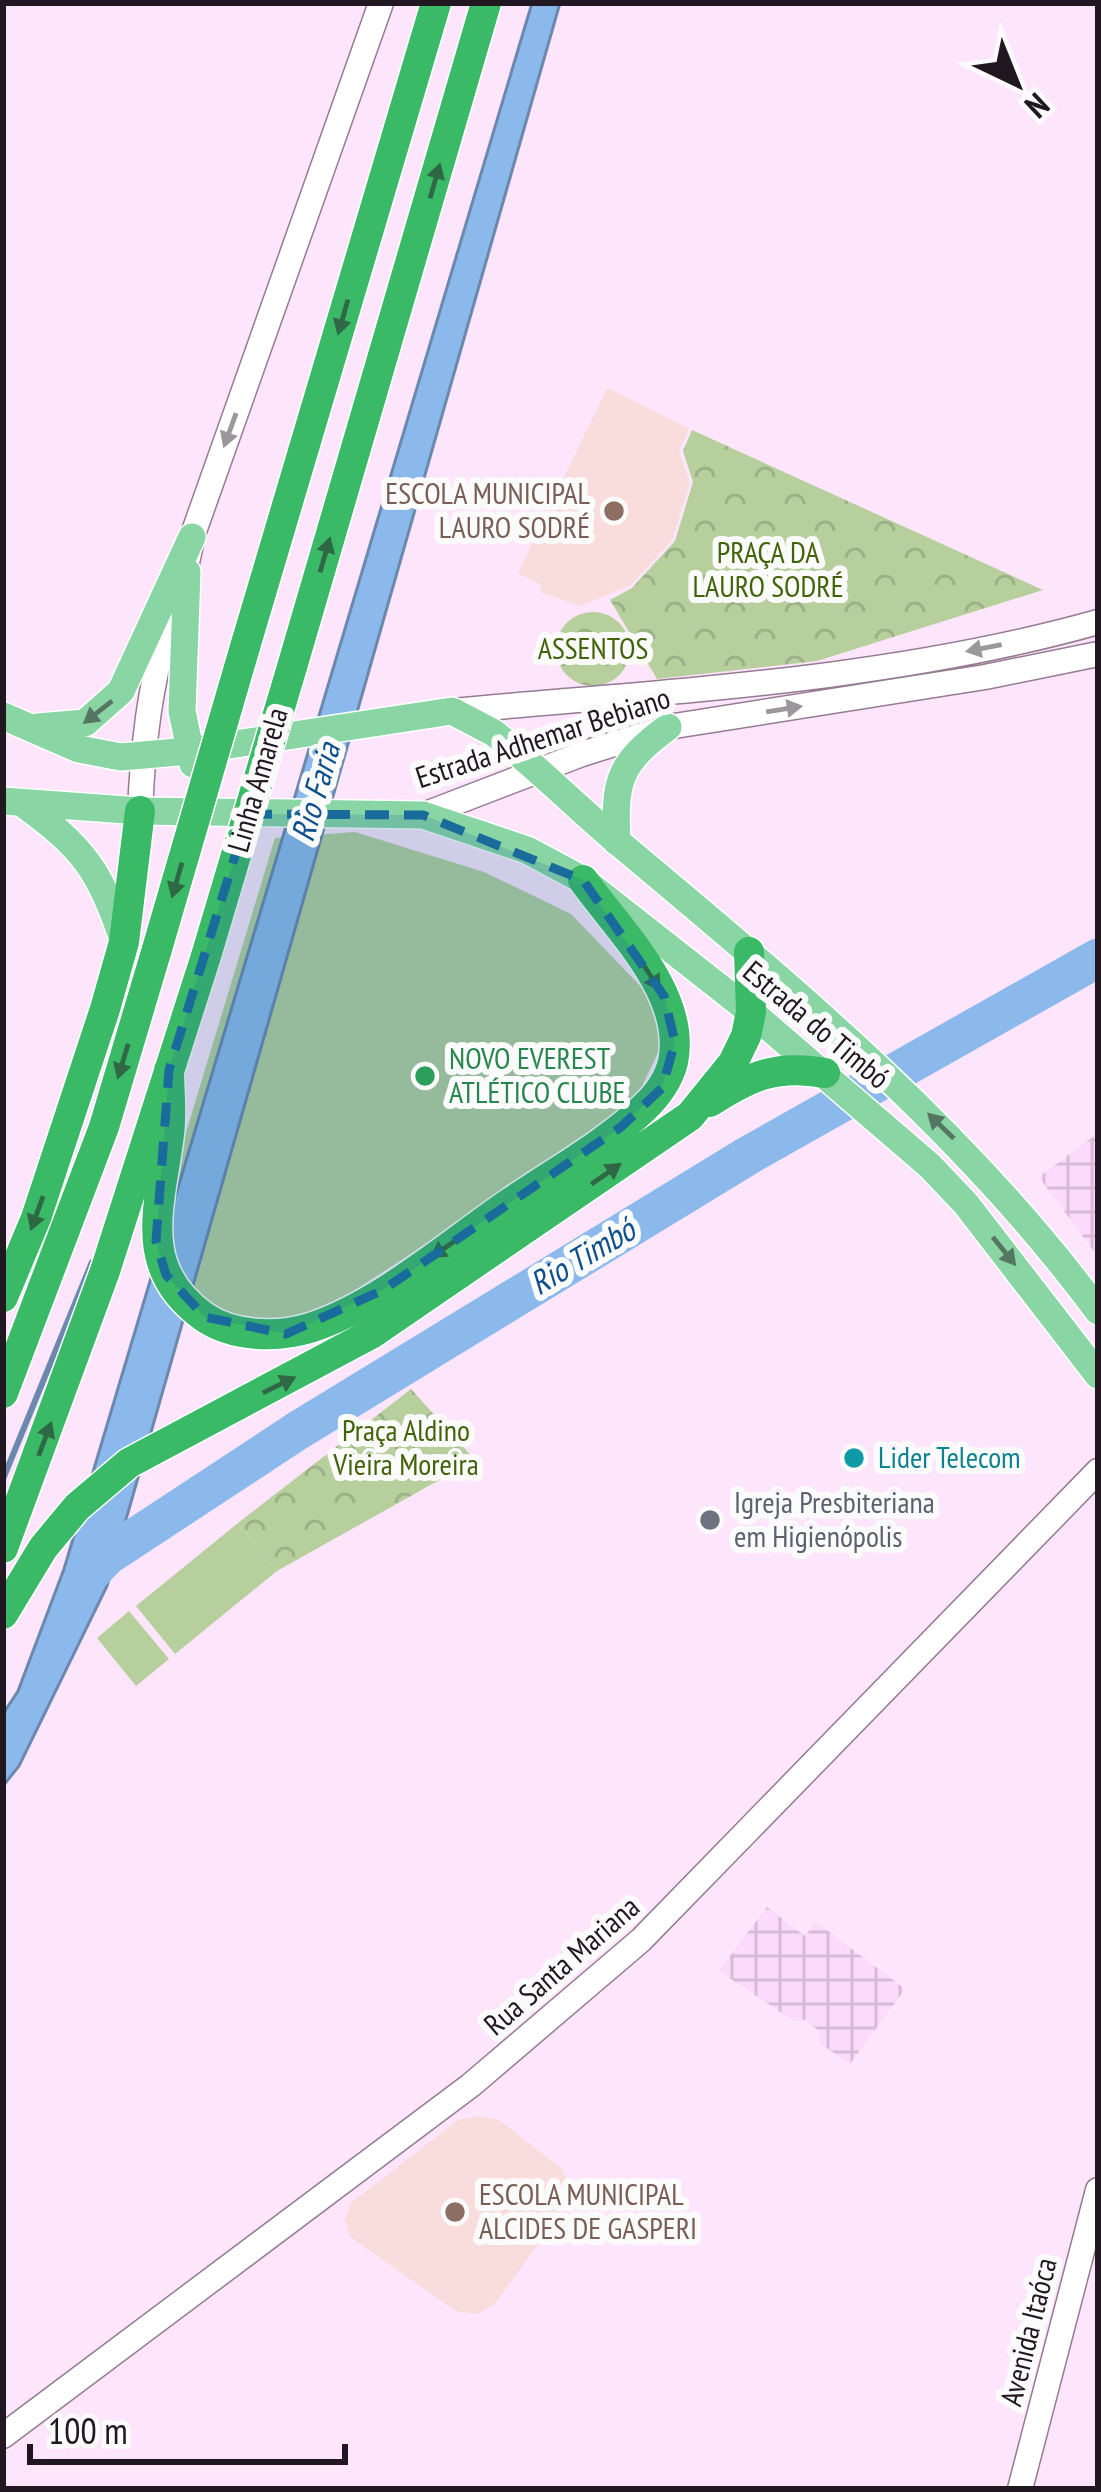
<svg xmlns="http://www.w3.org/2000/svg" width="1101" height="2492" font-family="'PT Sans Narrow',sans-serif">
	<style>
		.industrial { fill: url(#industrial-grid) }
		.education { fill: #f8dddc }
		.green { fill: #b6cf9d }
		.park { fill: url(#park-crowns) }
		.water { fill: #8cb9eb; stroke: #6c88ae; stroke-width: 3 }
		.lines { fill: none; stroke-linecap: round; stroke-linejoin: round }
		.stream { stroke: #6c88ae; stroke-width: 6 }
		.river { stroke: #8cb9eb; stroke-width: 39 }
		.secondary-casing { stroke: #957b93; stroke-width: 27 }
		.primary-casing { stroke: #fff; stroke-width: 30 }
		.highway-casing { stroke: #fff; stroke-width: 33 }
		.secondary { stroke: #fff; stroke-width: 24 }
		.primary { stroke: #89d5a4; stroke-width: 27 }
		.highway { stroke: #3ab967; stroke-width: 30 }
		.highway-bridge-casing { stroke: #fff; stroke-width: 33; stroke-linecap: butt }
		.highway-bridge { stroke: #3ab967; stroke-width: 30 }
		.oneway { fill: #2e6844 }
		.oneway2 { fill: #9b979b }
		.oneway3 { fill: #557662 }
		.marked { fill: #196b9c; fill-opacity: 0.2; stroke: #196b9c; stroke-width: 9; stroke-dasharray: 24 15; stroke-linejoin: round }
		.education-dot { fill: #8d6e63; stroke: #fbfbfb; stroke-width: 4.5 }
		.leisure-dot { fill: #2e9e5b; stroke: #fbfbfb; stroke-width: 4.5 }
		.culture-dot { fill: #0f9aa8; stroke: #fbfbfb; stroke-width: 4.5 }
		.worship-dot { fill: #6b7280; stroke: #fbfbfb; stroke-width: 4.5 }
		.labels { text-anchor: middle; stroke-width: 12; stroke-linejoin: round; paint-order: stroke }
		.education-label { font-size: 30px; fill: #785e54; stroke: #fbfbfb; text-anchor: end }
		.park-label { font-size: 30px; fill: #416309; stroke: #fbfbfb }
		.street-label { font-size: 30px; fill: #211720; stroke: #fbfbfb }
		.leisure-label { font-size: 30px; fill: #27864d; stroke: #fbfbfb; text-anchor: start }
		.culture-label { font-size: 30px; fill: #0d838f; stroke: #fbfbfb; text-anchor: start }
		.worship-label { font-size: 30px; fill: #5b616d; stroke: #fbfbfb; text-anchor: start }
		.water-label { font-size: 33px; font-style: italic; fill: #0e508c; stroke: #fbfbfb }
	</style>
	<defs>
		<pattern id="industrial-grid" width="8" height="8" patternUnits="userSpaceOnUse" patternTransform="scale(3)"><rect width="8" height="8" fill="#fcdafb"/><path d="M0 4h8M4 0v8" fill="none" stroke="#d8bad7"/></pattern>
		<pattern id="park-crowns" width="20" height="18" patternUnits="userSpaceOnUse" patternTransform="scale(3)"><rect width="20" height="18" fill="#b6cf9d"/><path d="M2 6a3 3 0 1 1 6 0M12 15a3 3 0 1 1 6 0" fill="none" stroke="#9cb187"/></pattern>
	</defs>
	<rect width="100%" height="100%" fill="#fde6fc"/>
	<!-- industrial -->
	<path class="industrial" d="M 1098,1133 L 1098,1257 L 1039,1177 Z
		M 767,1907 L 805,1936 L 816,1922 L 905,1989 L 850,2064 L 821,2044 L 818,2030 L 805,2020 L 794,2021 L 719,1971 Z"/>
	<!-- education -->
	<path class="education" d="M 607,388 L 689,429 L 679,451 L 690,483 L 672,540 L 631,585 L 580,606 L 540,592 L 542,586 L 518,573 Z
		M 478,2116 L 499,2120 L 561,2168 L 570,2186 L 568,2202 L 495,2304 L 477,2314 L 456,2311 L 350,2237 L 345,2220 L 351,2203 L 458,2120 Z"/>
	<!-- green -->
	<path class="green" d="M 355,832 L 484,872 L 571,914 L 649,995 L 663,1042 L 630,1111 L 323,1311 C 262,1331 252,1324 195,1297 L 162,1212 L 275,838 Z
		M 238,1523 L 277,1571 L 175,1654 L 136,1606 Z
		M 129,1611 L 169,1659 L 136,1686 L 97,1638 Z"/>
	<!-- park -->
	<path class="park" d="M 692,430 L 1043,590 L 817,661 L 657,679 L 610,600 L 632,588 L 675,541 L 693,482 L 683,451 Z
		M556 649a37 37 0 1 1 74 0a37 37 0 1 1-74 0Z
		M 411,1389 L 475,1460 L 277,1571 L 238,1523 Z"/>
	<!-- water -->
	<path class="water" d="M 532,3 L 560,3 L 107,1586 L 19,1766 L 3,1786 L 3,1714 L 18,1691 L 64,1569 Z"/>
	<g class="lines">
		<!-- stream -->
		<path class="stream" d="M 3,1479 L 92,1262"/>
		<!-- river -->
		<path class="river" d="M 84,1580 L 107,1556 L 297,1431 L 749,1155 L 1098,958"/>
		<!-- secondary casing -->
		<g class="secondary-casing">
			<path id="secondary" d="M 452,711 C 668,691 888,681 1098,622
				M 140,811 C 142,765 146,718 156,672 C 166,626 185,584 192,537 L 381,3
				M 423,815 L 582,754 L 668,727 L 985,677 L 1098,654
				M 3,2436 L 471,2085 L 641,1940 L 1098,1471
				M 1020,2489 L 1098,2190"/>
		</g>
		<!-- primary casing -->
		<g class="primary-casing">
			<path id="primary" d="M 187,572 L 182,711 L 193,764
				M 3,716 L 79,749 L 121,757 L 189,751 L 452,711 L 494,733 C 542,771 584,815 631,853 C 799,994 967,1134 1098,1311
				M 38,727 L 85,723 L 121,691 L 192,537
				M 3,801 L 140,811 L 423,815 L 527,850 L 583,880 L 751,1012 L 930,1166 L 966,1204 L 1098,1375
				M 22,803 C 84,848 99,869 124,942
				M 617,842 C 614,781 618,764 668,727"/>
		</g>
		<!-- highway casing -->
		<g class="highway-casing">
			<path id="highway" d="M 245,647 L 436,3
				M 292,667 L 486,3
				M 169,1070 C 169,1091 172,1113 169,1134 C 161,1203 134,1267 204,1317 C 233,1337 277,1338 310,1328 C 379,1306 450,1244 510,1203 C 555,1172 605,1145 644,1108 C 657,1096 669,1079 673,1062 C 687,995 619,930 583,880
				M 710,1102 C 750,1076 777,1064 825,1073
				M 3,1297 L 36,1218 L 105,1009 L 124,942 L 140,811
				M 3,1393 L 104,1127 L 157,949
				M 3,1548 L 105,1271 L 206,956
				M 3,1614 L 43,1548 L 77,1507 L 129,1463 L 371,1334 L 690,1116 L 733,1063 L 746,1036 L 751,1012 L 749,952"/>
		</g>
		<!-- secondary -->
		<use href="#secondary" class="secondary"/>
		<!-- primary -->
		<use href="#primary" class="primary"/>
		<!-- highway -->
		<use href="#highway" class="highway"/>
		<!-- highway-bridge casing -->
		<g class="highway-bridge-casing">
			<path id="highway-bridge" d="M 157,949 L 245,647
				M 206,956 L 292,667"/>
		</g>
		<!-- highway-bridge -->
		<use href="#highway-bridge" class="highway-bridge"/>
	</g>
	<!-- one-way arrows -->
	<defs><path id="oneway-solid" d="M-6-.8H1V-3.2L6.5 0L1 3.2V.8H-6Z" transform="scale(3)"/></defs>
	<g class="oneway">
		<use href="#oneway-solid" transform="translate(435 181) rotate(-74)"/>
		<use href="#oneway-solid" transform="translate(343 317) rotate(106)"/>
		<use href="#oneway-solid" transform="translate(325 555) rotate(-74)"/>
		<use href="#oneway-solid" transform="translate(177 880) rotate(106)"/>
		<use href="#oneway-solid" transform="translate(650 975) rotate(57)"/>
		<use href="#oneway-solid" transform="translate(123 1061) rotate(107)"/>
		<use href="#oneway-solid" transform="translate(606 1174) rotate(-35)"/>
		<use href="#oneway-solid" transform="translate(37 1213) rotate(110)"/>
		<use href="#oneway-solid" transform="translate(446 1247) rotate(146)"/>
		<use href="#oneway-solid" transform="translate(279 1385) rotate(-26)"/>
		<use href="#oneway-solid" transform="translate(45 1439) rotate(-69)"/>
	</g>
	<g class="oneway2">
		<use href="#oneway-solid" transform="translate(230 430) rotate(110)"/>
		<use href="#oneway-solid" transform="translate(984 648) rotate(169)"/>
		<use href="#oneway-solid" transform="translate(784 709) rotate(-9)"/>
	</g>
	<g class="oneway3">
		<use href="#oneway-solid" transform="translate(98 712) rotate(142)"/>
		<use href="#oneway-solid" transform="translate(941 1126) rotate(-136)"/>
		<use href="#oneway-solid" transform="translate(1004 1251) rotate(51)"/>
	</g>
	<!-- marked area -->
	<path class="marked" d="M 248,814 L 423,815 L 583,880 L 664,996 L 675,1042 L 662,1088 L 621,1127 L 383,1290 L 286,1334 L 205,1317 L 166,1275 L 156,1241 L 169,1070 Z"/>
	<!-- markers -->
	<g class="education-dot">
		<circle cx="614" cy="511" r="12"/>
		<circle cx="455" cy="2212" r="12"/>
	</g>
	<circle class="leisure-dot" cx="425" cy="1076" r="12"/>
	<circle class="culture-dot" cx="854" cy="1458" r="12"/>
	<circle class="worship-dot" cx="710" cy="1520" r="12"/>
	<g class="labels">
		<!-- education labels -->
		<g class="education-label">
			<text x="590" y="504">ESCOLA MUNICIPAL<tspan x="590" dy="34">LAURO SODRÉ</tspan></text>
			<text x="479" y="2205" text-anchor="start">ESCOLA MUNICIPAL<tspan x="479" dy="34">ALCIDES DE GASPERI</tspan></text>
		</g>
		<!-- park labels -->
		<g class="park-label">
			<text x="768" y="563">PRAÇA DA<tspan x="768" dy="34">LAURO SODRÉ</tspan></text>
			<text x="593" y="659">ASSENTOS</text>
			<text x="406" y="1441">Praça Aldino<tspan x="406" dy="34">Vieira Moreira</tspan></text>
		</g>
		<!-- street labels -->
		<g class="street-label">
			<text transform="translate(543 738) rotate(-18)" y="10">Estrada Adhemar Bebiano</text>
			<text transform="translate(258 780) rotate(-74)" y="10">Linha Amarela</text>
			<text transform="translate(816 1025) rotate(40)" y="10">Estrada do Timbó</text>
			<text transform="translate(562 1966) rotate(-41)" y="10">Rua Santa Mariana</text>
			<text transform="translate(1029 2332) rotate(-76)" y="10">Avenida Itaóca</text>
		</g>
		<!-- leisure labels -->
		<g class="leisure-label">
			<text x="449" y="1069">NOVO EVEREST<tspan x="449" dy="34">ATLÉTICO CLUBE</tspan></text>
		</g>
		<!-- culture labels -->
		<g class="culture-label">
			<text x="878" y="1468">Lider Telecom</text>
		</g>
		<!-- worship labels -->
		<g class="worship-label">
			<text x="734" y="1513">Igreja Presbiteriana<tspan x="734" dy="34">em Higienópolis</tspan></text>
		</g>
		<!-- water labels -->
		<g class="water-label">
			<text transform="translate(315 792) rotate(-74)" y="12">Rio Faria</text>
			<text transform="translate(582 1256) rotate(-31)" y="12">Rio Timbó</text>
		</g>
	</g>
	<!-- border -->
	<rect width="1101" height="2492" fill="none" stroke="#211720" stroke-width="12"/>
	<!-- north arrow -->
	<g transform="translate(1017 84) rotate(137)" stroke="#fbfbfb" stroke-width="9" paint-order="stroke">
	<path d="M0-9L21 45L0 30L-21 45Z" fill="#211720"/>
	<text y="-18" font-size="33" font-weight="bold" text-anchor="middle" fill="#211720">N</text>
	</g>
	<!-- scale -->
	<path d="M30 2444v18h315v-18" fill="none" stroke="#211720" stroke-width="6"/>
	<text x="48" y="2444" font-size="36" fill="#211720" stroke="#fbfbfb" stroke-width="9" paint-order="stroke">100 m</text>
</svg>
